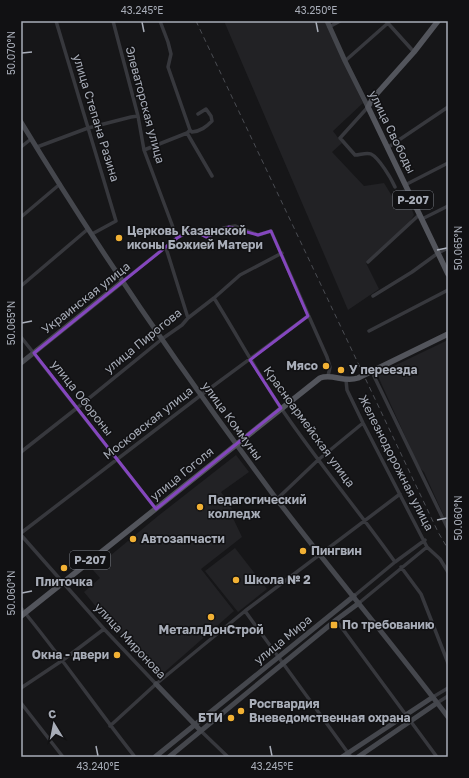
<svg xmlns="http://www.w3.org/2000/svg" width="469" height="778" font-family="'Golos Text',sans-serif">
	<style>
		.built { fill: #222225 }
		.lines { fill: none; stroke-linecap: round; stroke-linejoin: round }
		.street { stroke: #37383d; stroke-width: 3.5 }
		.secondary { stroke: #45474d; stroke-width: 5 }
		.primary { stroke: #53555c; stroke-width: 5.5 }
		.rail { stroke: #4a4c52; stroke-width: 1; stroke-dasharray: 5 4; stroke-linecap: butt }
		.marked { fill: none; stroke: #8446be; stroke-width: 3; stroke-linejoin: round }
		.ticks { fill: none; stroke: #a8adb8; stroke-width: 1.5 }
		.poi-dot { fill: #f2b134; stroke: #111113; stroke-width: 1.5 }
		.labels { text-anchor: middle; stroke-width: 3; stroke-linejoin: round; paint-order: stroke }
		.shield { fill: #111113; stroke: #7b7e86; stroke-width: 1 }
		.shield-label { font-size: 11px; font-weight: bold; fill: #a8adb8 }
		.street-label { font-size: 12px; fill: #a8adb8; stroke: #111113 }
		.poi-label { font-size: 12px; font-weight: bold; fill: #a8adb8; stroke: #111113; text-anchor: start }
		.neatline { fill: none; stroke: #a8adb8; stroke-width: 1.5 }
		.ticks-label { font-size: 10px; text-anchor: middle; fill: #a8adb8 }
	</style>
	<rect width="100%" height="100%" fill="#161618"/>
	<!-- built -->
	<path class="built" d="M 224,21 L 325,21 L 363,103 L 333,131 L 342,143 L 332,152 L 364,186 L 384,183 L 392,196 L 404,189 L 414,215 L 409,223 L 366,263 L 379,289 L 348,310 Z
		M 448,340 L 448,525 L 424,472 L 419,467 L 377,374 Z
		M 236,455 L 249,472 L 221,492 L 234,512 L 232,516 L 242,537 L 201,569 L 234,611 L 160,676 L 106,619 L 84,592 L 100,578 L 93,570 L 158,516 Z
		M 235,548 L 267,589 L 238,612 L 205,571 Z"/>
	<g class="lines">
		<!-- street -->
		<path class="street" d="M 56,21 L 116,221 L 92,234
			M 113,21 L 138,116 L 144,150 L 177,238
			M 160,21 L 168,42 L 171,54 L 168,67 L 190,130 L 192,132 C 201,131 206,127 212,121 L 211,116 L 206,109 L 198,114
			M 386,21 L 414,52
			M 329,27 L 340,21
			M 345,61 L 388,23
			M 368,107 L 340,138 L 355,155 C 360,155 366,152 371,154 C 379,158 391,178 395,187
			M 190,130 L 187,133 L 212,176
			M 21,147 L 31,139
			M 37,147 L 88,128 L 131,117 L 138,116
			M 387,148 L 448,107
			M 144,150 L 187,133
			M 405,185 L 448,163
			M 21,217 L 60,184
			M 422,219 L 448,206
			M 166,248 L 188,318
			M 368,262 L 420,214
			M 123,281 L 177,238 L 189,230 L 196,230 L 205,236 L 208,235 L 223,228 L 235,226 L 258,235 L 271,231 L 327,357 L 330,367 L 328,376
			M 21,286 L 88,229
			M 373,296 L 412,272 L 438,253 L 448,248
			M 214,298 C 237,335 257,372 281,408 C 317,461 358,510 395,562
			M 369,331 L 448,290
			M 21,337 L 156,509
			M 372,372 L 448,529
			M 346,380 L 347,390 L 363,423 L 427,547 L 440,559 L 448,572
			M 21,452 L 77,408 L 162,339 L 182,325 L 188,318 L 214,298 L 240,275 L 282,253
			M 277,499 L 318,460 L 363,423
			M 21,533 L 201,395 L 308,316
			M 21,535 L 104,629 L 156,684
			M 401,567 L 421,594 L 448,663
			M 354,596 L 395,562 L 425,540
			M 359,603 L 427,547
			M 21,608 C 61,656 96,708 135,757
			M 245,611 L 351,757
			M 336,620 L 437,757
			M 21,688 L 63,660 L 104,629
			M 433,697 L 448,688
			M 21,703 L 63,757
			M 437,703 L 448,696
			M 110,726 L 156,684 L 245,611 L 400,494
			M 201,731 L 228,757"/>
		<!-- secondary -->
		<path class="secondary" d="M 327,21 L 345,61 L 368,107
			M 21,122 C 99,251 185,376 275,497 C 331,571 392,643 448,717
			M 21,363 L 123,281
			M 156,684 L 201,731
			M 155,757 L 354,596
			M 169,757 L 336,620 L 359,603
			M 342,757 L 433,697
			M 358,757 L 437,703"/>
		<!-- primary -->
		<path class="primary" d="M 438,21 L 414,52 L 373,98 L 368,107 L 448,274
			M 21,616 L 320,378 C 332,373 344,383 358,378 L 448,334"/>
		<!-- rail -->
		<path class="rail" d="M 196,21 L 438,532 L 448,549"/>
	</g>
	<!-- marked area -->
	<path class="marked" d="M 229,227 L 258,235 L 271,231 L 308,316 L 250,360 L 281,408 L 156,509 L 34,353 L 177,238 L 192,230 L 206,237 Z"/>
	<!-- ticks -->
	<path class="ticks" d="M 142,22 L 144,32M 316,22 L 318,32M 22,53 L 32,52M 437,250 L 447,248M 22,323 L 32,321M 437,520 L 447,518M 22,593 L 32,591M 96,746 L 98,756M 270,746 L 272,756"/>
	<!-- markers -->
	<g class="poi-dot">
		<circle cx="119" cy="238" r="4"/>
		<circle cx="326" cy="366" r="4"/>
		<circle cx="341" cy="370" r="4"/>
		<circle cx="200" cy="507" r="4"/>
		<circle cx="133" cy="539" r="4"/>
		<circle cx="303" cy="551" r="4"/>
		<circle cx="64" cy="568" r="4"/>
		<circle cx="236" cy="580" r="4"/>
		<circle cx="211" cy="617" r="4"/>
		<rect x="330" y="621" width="8" height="8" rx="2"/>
		<circle cx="117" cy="655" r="4"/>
		<circle cx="241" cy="711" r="4"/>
		<circle cx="231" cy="718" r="4"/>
	</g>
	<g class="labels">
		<!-- shield labels -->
		<g class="shield">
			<rect x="393" y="191" width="40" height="18" rx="3"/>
			<rect x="70" y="551" width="40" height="18" rx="3"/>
		</g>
		<g class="shield-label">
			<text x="413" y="204">Р-207</text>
			<text x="90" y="564">Р-207</text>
		</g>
		<!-- street labels -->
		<g class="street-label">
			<text transform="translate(145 105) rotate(75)" y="4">Элеваторская улица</text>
			<text transform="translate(96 118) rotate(73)" y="4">улица Степана Разина</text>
			<text transform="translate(392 132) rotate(64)" y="4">улица Свободы</text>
			<text transform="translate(86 298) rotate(-38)" y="4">Украинская улица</text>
			<text transform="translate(143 341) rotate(-39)" y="4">улица Пирогова</text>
			<text transform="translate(82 398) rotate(52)" y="4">улица Обороны</text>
			<text transform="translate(232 421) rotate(54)" y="4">улица Коммуны</text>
			<text transform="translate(148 423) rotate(-38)" y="4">Московская улица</text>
			<text transform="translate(309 427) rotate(54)" y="4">Красноармейская улица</text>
			<text transform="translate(396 463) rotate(63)" y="4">Железнодорожная улица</text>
			<text transform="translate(182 474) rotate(-39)" y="4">улица Гоголя</text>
			<text transform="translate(283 640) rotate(-39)" y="4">улица Мира</text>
			<text transform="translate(130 641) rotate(47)" y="4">улица Миронова</text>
		</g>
		<!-- poi labels -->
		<g class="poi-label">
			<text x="127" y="235">Церковь Казанской<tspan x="127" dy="14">иконы Божией Матери</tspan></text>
			<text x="318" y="370" text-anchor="end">Мясо</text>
			<text x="349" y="374">У переезда</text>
			<text x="208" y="504">Педагогический<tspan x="208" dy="14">колледж</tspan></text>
			<text x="141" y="543">Автозапчасти</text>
			<text x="311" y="555">Пингвин</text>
			<text x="244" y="584">Школа № 2</text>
			<text x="64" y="586" text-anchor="middle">Плиточка</text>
			<text x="342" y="629">По требованию</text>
			<text x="211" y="634" text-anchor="middle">МеталлДонСтрой</text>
			<text x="109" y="659" text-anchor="end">Окна - двери</text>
			<text x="249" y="708">Росгвардия<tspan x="249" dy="14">Вневедомственная охрана</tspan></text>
			<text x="223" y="722" text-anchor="end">БТИ</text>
		</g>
	</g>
	<!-- border -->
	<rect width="469" height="778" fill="none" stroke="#111113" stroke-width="44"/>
	<!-- north arrow -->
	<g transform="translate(54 724) rotate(350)" stroke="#111113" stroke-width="3" paint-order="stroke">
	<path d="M0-3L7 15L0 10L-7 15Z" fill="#a8adb8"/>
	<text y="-6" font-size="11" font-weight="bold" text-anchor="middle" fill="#a8adb8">С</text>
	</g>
	<rect x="22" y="22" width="425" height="734" class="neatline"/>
	<g class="ticks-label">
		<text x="142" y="14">43.245°E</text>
		<text x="316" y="14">43.250°E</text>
		<text transform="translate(11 53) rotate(-90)" y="4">50.070°N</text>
		<text transform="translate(458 248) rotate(-90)" y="4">50.065°N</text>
		<text transform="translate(11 323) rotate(-90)" y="4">50.065°N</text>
		<text transform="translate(458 518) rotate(-90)" y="4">50.060°N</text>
		<text transform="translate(11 593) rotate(-90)" y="4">50.060°N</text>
		<text x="98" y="770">43.240°E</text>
		<text x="272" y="770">43.245°E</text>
	</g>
</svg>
